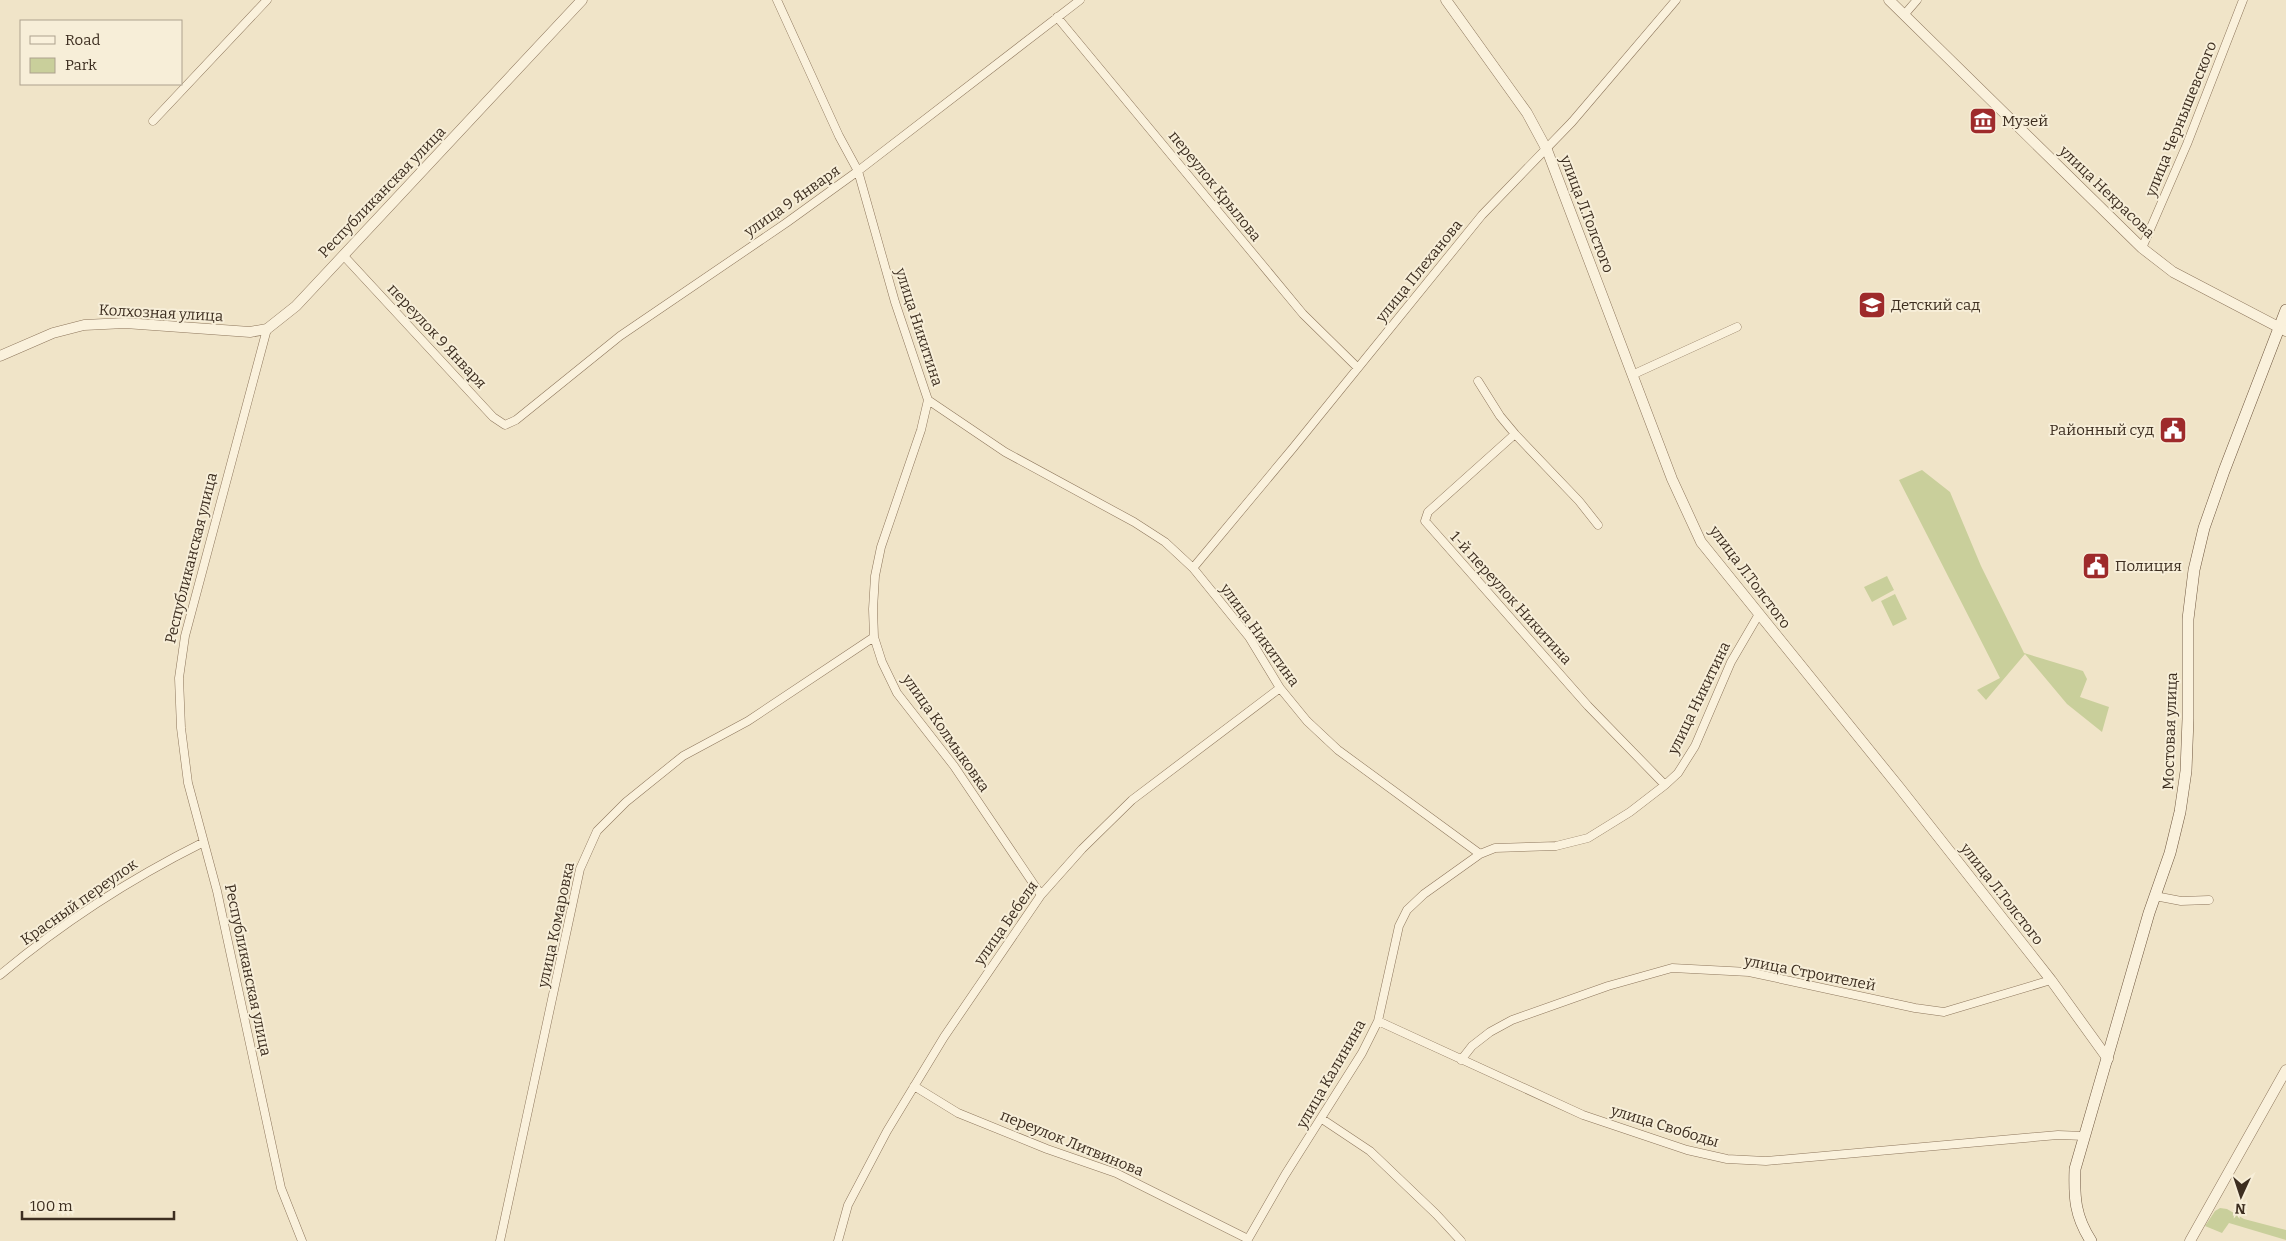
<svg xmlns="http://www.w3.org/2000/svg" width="2286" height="1241" font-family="Bitter,serif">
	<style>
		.green { fill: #c9cf9b }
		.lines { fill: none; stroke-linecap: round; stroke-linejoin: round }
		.minor-casing { stroke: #8d765c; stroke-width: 9 }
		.tertiary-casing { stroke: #8d765c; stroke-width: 11 }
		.secondary-casing { stroke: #6f573f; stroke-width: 12 }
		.minor { stroke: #faf1dc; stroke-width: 8 }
		.tertiary { stroke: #faf1dc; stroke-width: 10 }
		.secondary { stroke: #faf1dc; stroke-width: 11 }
		.labels { text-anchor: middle; stroke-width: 4; stroke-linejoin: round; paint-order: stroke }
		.street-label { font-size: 15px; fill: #3d2e20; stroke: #f7eed8 }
		.poi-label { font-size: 15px; fill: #3d2e20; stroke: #f7eed8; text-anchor: start }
	</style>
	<rect width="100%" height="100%" fill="#f0e4c8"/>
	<!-- green -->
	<path class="green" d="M 1922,470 L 1950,492 L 1981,566 L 2024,653 L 2083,671 L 2087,679 L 2080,697 L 2109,707 L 2102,732 L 2067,704 L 2025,654 L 1986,700 L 1977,690 L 2000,678 L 1899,480 Z
		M 1887,576 L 1894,590 L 1872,602 L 1864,587 Z
		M 1895,594 L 1907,619 L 1893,626 L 1881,601 Z
		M 2220,1208 L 2227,1209 L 2244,1219 L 2286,1230 L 2286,1240 L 2229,1223 L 2222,1233 L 2205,1226 L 2215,1211 Z"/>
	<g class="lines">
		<!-- minor casing -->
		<g class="minor-casing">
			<path id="minor" d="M 777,0 L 839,136 L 858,171 L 895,302 L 928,400 L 1005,452 L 1134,522 L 1165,542 L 1193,568 L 1249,637 L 1280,688 L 1307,721 L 1338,750 L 1480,854 L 1495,848 L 1556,846 L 1588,838 L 1630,812 L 1665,785 L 1678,773 L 1695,746 L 1731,662 L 1759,614
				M 1904,15 L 1917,0
				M 1057,17 L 1303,314 L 1358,368
				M 153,121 L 267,0
				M 2142,248 L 2187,144 L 2243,0
				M 343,255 L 493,417 L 505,425 L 516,420 L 620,336 L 786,223 L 858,171 L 1080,0
				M 267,329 L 185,636 L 179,678 L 181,728 L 188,783 L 217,891 L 281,1188 L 302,1241
				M 1632,375 L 1737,327
				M 1478,381 L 1500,416 L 1515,434
				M 928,400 L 921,430 L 881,547 L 875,576 L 873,609 L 874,637 L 882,662 L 897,693 L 954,766 L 1041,895
				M 1598,525 L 1579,501 L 1515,434 L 1428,512 L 1425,521 L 1588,706 L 1665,785
				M 1193,568 L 1293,448 L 1482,215 L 1572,122 L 1676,0
				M 2155,896 L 2181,901 L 2209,900
				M 0,975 C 62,923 130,879 202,843
				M 1378,1021 L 1583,1115 L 1687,1150 L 1727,1159 L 1766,1161 L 2058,1135 L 2085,1136
				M 1461,1060 L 1472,1046 L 1490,1032 L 1512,1020 L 1608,986 L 1672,968 L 1749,972 L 1915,1008 L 1944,1012 L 2051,980
				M 914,1086 L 958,1113 L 1047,1149 L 1116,1173 L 1248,1239
				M 1322,1119 L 1370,1151 L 1436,1214 L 1461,1241
				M 500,1241 L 580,869 L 597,831 L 626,802 L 683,756 L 748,721 L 874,637
				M 838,1241 L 848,1205 L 887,1131 L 944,1037 L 1041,895 L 1082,849 L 1132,800 L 1280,688
				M 1247,1241 L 1285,1175 L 1362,1053 L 1378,1021 L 1399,926 L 1407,910 L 1424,894 L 1480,854"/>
		</g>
		<!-- tertiary casing -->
		<g class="tertiary-casing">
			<path id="tertiary" d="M 1446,0 L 1527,113 L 1547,150 L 1672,479 L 1701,542 L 1899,787 L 2051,980 L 2108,1059
				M 1889,0 L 2142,248 L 2173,272 L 2286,331
				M 0,356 L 53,333 L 84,325 L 125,323 L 250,332 L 267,329 L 296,306 L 582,0
				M 2190,1241 L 2286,1070"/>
		</g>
		<!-- secondary casing -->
		<g class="secondary-casing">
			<path id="secondary" d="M 2091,1241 C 2075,1216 2074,1198 2075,1169 L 2149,913 L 2170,853 L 2180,812 L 2186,771 L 2188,719 L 2188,619 L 2194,570 L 2204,528 L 2224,471 L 2286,310"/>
		</g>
		<!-- minor -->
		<use href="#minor" class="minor"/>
		<!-- tertiary -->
		<use href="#tertiary" class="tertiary"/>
		<!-- secondary -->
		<use href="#secondary" class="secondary"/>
	</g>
	<!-- icons -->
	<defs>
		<g id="museum-square" transform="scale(1.4375)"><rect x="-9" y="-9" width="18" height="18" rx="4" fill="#9e2a2b" stroke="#f7eed8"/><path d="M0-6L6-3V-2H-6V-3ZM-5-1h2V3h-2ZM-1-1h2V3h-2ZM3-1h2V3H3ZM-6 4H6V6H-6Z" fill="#fff"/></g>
		<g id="school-square" transform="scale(1.4375)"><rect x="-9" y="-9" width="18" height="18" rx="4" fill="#9e2a2b" stroke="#f7eed8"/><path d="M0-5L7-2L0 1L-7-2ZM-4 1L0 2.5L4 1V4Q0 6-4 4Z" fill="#fff"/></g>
		<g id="civic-square" transform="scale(1.4375)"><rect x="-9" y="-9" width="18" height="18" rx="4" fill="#9e2a2b" stroke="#f7eed8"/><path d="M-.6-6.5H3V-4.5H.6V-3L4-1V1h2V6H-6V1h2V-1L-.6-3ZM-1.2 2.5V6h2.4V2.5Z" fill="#fff"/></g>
	</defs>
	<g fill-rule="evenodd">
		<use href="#museum-square" x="1983" y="121"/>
		<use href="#school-square" x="1872" y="305"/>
		<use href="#civic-square" x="2173" y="430"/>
		<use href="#civic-square" x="2096" y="566"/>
	</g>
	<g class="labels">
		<!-- street labels -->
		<g class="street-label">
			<text transform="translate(2181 119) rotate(-68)" y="5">улица Чернышевского</text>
			<text transform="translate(1215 186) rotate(51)" y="5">переулок Крылова</text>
			<text transform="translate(382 192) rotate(-46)" y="5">Республиканская улица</text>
			<text transform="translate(2107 192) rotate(44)" y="5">улица Некрасова</text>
			<text transform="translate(792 201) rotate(-35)" y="5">улица 9 Января</text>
			<text transform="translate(1587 214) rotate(69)" y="5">улица Л.Толстого</text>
			<text transform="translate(1419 271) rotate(-51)" y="5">улица Плеханова</text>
			<text transform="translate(161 313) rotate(3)" y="5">Колхозная улица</text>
			<text transform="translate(919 327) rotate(72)" y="5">улица Никитина</text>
			<text transform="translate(437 336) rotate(47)" y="5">переулок 9 Января</text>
			<text transform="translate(191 558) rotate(-76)" y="5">Республиканская улица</text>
			<text transform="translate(1750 577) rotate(53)" y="5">улица Л.Толстого</text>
			<text transform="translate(1511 598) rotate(48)" y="5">1-й переулок Никитина</text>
			<text transform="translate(1260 635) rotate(54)" y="5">улица Никитина</text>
			<text transform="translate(1699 698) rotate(-64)" y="5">улица Никитина</text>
			<text transform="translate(2170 731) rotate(-88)" y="5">Мостовая улица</text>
			<text transform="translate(946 733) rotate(55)" y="5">улица Колмыковка</text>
			<text transform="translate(2002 894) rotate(52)" y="5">улица Л.Толстого</text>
			<text transform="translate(79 902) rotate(-35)" y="5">Красный переулок</text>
			<text transform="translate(1006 923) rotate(-55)" y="5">улица Бебеля</text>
			<text transform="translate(556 925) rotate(-78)" y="5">улица Комаровка</text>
			<text transform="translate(248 970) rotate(78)" y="5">Республиканская улица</text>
			<text transform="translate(1810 973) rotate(11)" y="5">улица Строителей</text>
			<text transform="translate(1331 1074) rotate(-60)" y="5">улица Калинина</text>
			<text transform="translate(1665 1126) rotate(17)" y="5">улица Свободы</text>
			<text transform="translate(1072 1143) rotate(22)" y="5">переулок Литвинова</text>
		</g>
		<!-- poi labels -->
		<g class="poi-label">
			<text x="2002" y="126">Музей</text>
			<text x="1891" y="310">Детский сад</text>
			<text x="2154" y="435" text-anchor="end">Районный суд</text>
			<text x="2115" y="571">Полиция</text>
		</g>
	</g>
	<!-- legend -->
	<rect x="20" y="20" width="162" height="65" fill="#f7eed8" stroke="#ada18e"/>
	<rect x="30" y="36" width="25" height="8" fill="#faf1dc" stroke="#ada18e"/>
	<text x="65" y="45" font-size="15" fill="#3d2e20">Road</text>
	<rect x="30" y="58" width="25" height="15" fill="#c9cf9b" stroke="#ada18e"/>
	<text x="65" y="70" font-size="15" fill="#3d2e20">Park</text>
	<!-- north arrow -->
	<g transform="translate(2241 1196) rotate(183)" stroke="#f7eed8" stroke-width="4" paint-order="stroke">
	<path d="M0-4L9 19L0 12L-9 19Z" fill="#3d2e20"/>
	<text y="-8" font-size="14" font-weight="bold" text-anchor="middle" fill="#3d2e20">N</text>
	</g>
	<!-- scale -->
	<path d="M22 1211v8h152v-8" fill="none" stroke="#3d2e20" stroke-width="2.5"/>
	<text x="30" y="1211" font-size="15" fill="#3d2e20" stroke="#f7eed8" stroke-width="4" paint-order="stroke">100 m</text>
</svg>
